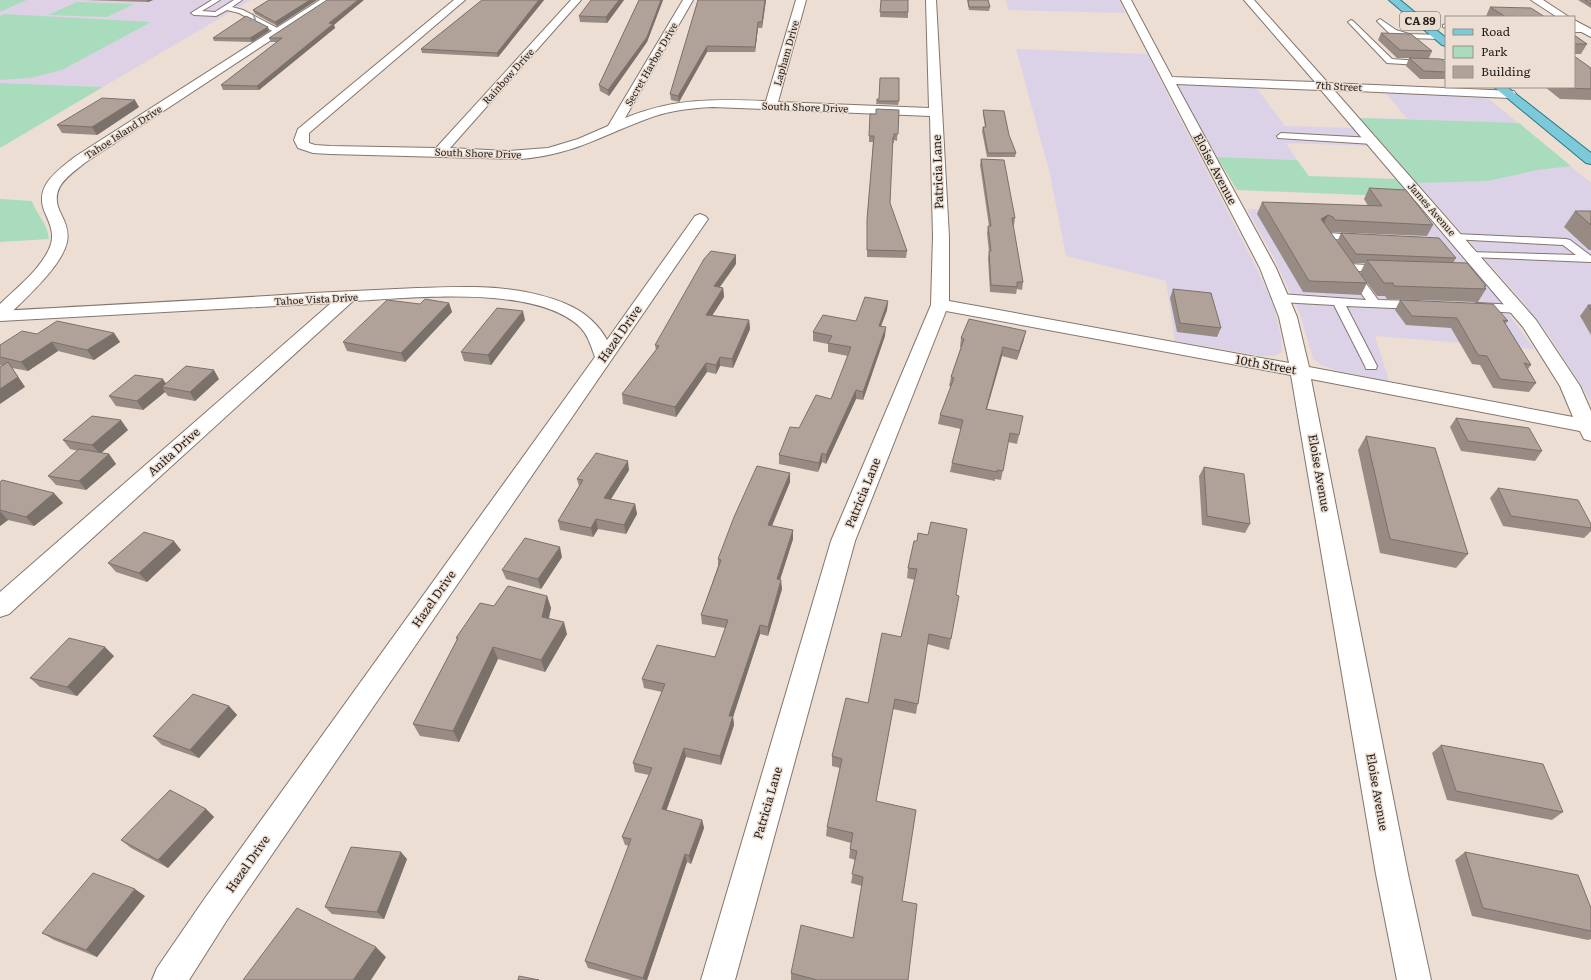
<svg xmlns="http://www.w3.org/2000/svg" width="1591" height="980" font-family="Literata,serif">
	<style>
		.commercial { fill: #dbd2e7 }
		.education { fill: #dfd1e5 }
		.green { fill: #a9dcbd }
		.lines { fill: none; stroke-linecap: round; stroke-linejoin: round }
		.lane-casing { stroke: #83766d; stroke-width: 2 }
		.street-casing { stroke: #83766d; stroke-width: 2 }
		.secondary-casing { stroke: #83766d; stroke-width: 2 }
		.primary-casing { stroke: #247786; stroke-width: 2 }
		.lane { fill: #fff; fill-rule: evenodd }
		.street { fill: #fff; fill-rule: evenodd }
		.secondary { fill: #fff; fill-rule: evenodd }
		.primary { fill: #7ccad9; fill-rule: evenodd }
		.wall { fill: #978b84 }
		.shaded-wall { fill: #7b716b }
		.building { fill: #b0a299; stroke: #7b716b }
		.oneway { stroke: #9c9a98 }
		.labels { text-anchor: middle; stroke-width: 3; stroke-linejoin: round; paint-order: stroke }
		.far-street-label { font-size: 10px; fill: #241f1b; stroke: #ecded3 }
		.shield { fill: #ecded3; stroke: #605852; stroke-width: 1 }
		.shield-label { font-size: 11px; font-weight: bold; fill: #241f1b }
		.street-label { font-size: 12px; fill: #241f1b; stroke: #ecded3 }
	</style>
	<rect width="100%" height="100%" fill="#ecded3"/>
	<!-- commercial -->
	<path class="commercial" d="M 1006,0 L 1119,0 L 1125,13 L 1008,10 Z
		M 1016,49 L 1147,54 L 1257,269 L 1274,307 L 1281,337 L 1282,352 L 1274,356 L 1261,356 L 1175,341 L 1166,281 L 1066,256 L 1050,174 Z
		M 1190,84 L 1255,86 L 1285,126 L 1353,128 L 1367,146 L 1286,143 L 1297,160 L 1217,157 L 1179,90 L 1178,87 L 1181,85 Z
		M 1385,92 L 1474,96 L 1489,99 L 1591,183 L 1591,401 L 1548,334 L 1523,302 L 1360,118 L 1407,119 Z
		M 1247,209 L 1431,219 L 1495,294 L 1534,349 L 1375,336 L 1389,381 L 1335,370 L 1321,365 L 1313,358 L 1300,314 L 1275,260 Z"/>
	<!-- education -->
	<path class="education" d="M 27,0 L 251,0 L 103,87 L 0,83 L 0,12 Z"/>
	<!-- green -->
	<path class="green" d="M 0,0 L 27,0 L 0,12 Z
		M 77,2 L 134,4 L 107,17 L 48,15 Z
		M 4,14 L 151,22 L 62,70 L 30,78 L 0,80 L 0,16 Z
		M 0,83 L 103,87 L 0,148 Z
		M 1360,118 L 1519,123 L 1571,166 L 1537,170 L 1488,181 L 1417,183 Z
		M 1217,157 L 1297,160 L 1309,176 L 1397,179 L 1412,197 L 1237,190 Z
		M 0,199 L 32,201 C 37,216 47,221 49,239 L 0,242 Z"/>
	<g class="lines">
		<!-- lane casing -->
		<g class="lane-casing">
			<path id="lane" d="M 212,0 L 220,0 L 202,11 L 215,12 L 234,0 L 242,0 L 232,7 L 243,10 L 283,31 L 282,33 L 276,33 L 239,13 L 227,10 L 216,16 L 194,15 L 191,13 Z
				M 1380,19 L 1396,30 L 1409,34 L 1440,35 L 1444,37 L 1440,39 L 1409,38 L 1390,34 L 1377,21 Z
				M 1351,20 L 1353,21 L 1392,59 L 1419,61 L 1446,60 L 1446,64 L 1419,65 L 1387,63 L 1349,23 L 1348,22 Z
				M 1446,24 L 1446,28 L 1443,27 L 1443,25 Z
				M 1574,28 L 1585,28 L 1589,30 L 1585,32 L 1574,32 Z
				M 1281,133 L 1373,138 L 1378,141 L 1373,144 L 1278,138 L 1277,136 Z
				M 1326,233 L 1359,235 L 1364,238 L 1359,241 L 1322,238 L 1321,236 Z
				M 1456,234 L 1566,239 L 1570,240 L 1591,256 L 1591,262 L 1471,257 L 1466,254 L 1467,252 L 1576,255 L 1563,245 L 1452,239 L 1451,237 L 1452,235 Z
				M 1348,264 L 1387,266 L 1389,268 L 1387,270 L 1383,271 L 1357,271 L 1378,300 L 1417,301 L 1421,302 L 1423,305 L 1421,308 L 1417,309 L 1346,306 L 1377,366 L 1376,369 L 1366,369 L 1365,366 L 1334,305 L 1280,302 L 1276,300 L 1274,298 L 1276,296 L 1280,294 L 1366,300 L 1346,272 L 1348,270 L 1342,267 Z
				M 1477,303 L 1517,305 L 1521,306 L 1523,309 L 1521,312 L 1517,313 L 1473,310 L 1471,307 L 1473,304 Z"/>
		</g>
		<!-- street casing -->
		<g class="street-casing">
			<path id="street" d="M 454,0 L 465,0 L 309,133 L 309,143 L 315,145 L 330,146 L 436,148 L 571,0 L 581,0 L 450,148 L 507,151 L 548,148 L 578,139 L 608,126 L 683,0 L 693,0 L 625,118 C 674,98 715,99 766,101 L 796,0 L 806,0 L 778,102 L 929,108 L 926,0 L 936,0 L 949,237 L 949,301 L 1289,363 L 1279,317 L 1260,268 L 1121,0 L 1131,0 L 1172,77 L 1315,82 L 1244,0 L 1254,0 L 1328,83 L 1514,91 L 1516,94 L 1514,97 L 1510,98 L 1334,90 L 1536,320 L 1580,386 L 1591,411 L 1591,441 L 1584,439 L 1580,431 L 1311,379 L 1408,874 L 1431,980 L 1397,980 L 1376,874 L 1291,375 L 946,311 L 855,541 L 735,980 L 701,980 L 831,541 L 931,305 L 933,237 L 930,116 L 713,107 C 689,108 666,111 644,120 C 599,137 571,155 521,159 L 330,154 L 313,153 L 298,148 L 294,140 L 298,129 ZM 1176,84 L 1321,90 L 1523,327 L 1560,386 L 1573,417 L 1309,367 L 1297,317 L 1276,268 Z
				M 1531,0 L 1543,0 L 1569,17 L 1557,17 Z
				M 1574,20 L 1591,29 L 1591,37 L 1574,28 Z
				M 700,214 L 705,216 L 708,219 L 227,920 L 189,980 L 152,980 L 157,968 L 205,898 L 595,357 C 591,346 588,335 580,327 C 535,284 411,298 353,301 L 9,614 L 0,617 L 0,592 L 331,303 L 0,321 L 0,311 C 104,305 209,300 313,293 C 348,291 382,290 417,288 C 453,287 490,285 526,292 C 559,299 590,309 607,340 L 695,216 Z"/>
		</g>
		<!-- secondary casing -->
		<g class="secondary-casing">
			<path id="secondary" d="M 320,0 L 332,0 L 86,162 C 67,177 47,189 62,216 C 66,224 69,232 67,242 C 61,268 24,299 6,318 L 0,319 L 0,304 C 17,287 43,268 51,244 C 54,233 50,224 46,215 C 32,187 57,171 76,156 Z"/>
		</g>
		<!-- primary casing -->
		<g class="primary-casing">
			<path id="primary" d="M 1389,0 L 1400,0 L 1446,38 L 1446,46 L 1442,45 Z
				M 1494,87 L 1507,87 L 1591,153 L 1591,164 L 1586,163 Z"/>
		</g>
		<!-- lane -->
		<use href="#lane" class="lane"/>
		<!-- street -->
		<use href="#street" class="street"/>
		<!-- secondary -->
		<use href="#secondary" class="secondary"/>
		<!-- primary -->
		<use href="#primary" class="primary"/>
	</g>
	<!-- wall -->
	<path class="wall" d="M 84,0 L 153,0 L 148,2 Z
		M 269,0 L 317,0 L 277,26 L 255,14 L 253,10 Z
		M 482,0 L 544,0 L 498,57 L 422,53 L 421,49 Z
		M 624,0 L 607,23 L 580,22 L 579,16 Z
		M 639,0 L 663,0 L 647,42 L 609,96 L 600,91 L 599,85 Z
		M 698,0 L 766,0 L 762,28 L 758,28 L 755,52 L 707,52 L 679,102 L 671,100 L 670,94 Z
		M 881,0 L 908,12 L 908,18 L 880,17 Z
		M 967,0 L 988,0 L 990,7 L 989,11 L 969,10 Z
		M 1578,0 L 1591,0 L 1591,8 Z
		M 1490,7 L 1545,17 L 1487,17 L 1486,16 Z
		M 334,25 L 335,28 L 259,90 L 223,90 L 221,85 L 277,42 L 271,42 L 269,38 Z
		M 268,27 L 269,31 L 252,42 L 214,41 L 213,38 Z
		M 1381,33 L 1432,51 L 1429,58 L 1397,58 L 1378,40 Z
		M 1574,35 L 1587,44 L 1581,54 L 1574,54 Z
		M 1409,58 L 1446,63 L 1446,79 L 1420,79 L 1406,66 Z
		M 1591,68 L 1591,100 L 1560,99 L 1545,87 L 1574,87 Z
		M 877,99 L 899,101 L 898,105 L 876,104 Z
		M 139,107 L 97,135 L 62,133 L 57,125 Z
		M 899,110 L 897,141 L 894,140 L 894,143 L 892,143 L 890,203 L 907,251 L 906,258 L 867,257 L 867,226 L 873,142 L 869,142 L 869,136 L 876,114 Z
		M 983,110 L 1009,135 L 1016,153 L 1015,157 L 987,157 L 982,131 L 983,127 L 985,127 L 983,114 Z
		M 981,159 L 1015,218 L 1014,225 L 1013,225 L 1023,282 L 1022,290 L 1017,289 L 1016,294 L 990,292 L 988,258 L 989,252 L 987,233 L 988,226 L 989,226 L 980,165 Z
		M 1369,188 L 1433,225 L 1427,236 L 1330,232 L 1337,242 L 1341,233 L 1456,258 L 1453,263 L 1486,286 L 1485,287 L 1486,289 L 1478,302 L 1387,299 L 1385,296 L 1377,296 L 1360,273 L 1365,263 L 1352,263 L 1367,283 L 1361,295 L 1303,292 L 1257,214 L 1262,202 L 1368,206 L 1364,199 Z
		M 1575,211 L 1591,211 L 1591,250 L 1589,250 L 1564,227 Z
		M 736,264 L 720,287 L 723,288 L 724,297 L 712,315 L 749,320 L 750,329 L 733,368 L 720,366 L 716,374 L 707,372 L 676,417 L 623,404 L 622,394 L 656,350 L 655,345 Z
		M 1173,289 L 1221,328 L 1217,337 L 1177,332 L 1170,298 Z
		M 1400,300 L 1508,321 L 1505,324 L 1531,365 L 1528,369 L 1536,383 L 1529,392 L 1493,388 L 1480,365 L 1472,364 L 1451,328 L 1406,325 L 1395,310 Z
		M 888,301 L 887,310 L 881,326 L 885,336 L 863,400 L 856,399 L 826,464 L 822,462 L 818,472 L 779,464 L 779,455 L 799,428 L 831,399 L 848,356 L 828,352 L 828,344 L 813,341 L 813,332 L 856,321 Z
		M 449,303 L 452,312 L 405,362 L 347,351 L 343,342 L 420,304 Z
		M 1588,305 L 1591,305 L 1591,335 L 1580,316 Z
		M 525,320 L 491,365 L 464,361 L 461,352 Z
		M 114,333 L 120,342 L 94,360 L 58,351 L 28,371 L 12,368 L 25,387 L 2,366 L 0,365 L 0,345 Z
		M 961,338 L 1024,339 L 1017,360 L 1002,356 L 987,409 L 1019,435 L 1017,444 L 1008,442 L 1001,480 L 995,479 L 995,481 L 950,472 L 952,463 L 961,429 L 938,424 L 940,415 L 951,387 L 949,386 L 951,377 L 961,347 L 960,347 Z
		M 219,379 L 195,401 L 168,396 L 165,392 L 143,410 L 116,406 L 109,396 L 166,383 Z
		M 1456,418 L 1542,451 L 1535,461 L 1461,451 L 1450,427 Z
		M 128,430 L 101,453 L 109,454 L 116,464 L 86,490 L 56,485 L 48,476 L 78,451 L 70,449 L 63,440 Z
		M 1366,436 L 1468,554 L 1456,568 L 1380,553 L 1358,450 Z
		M 1204,467 L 1250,524 L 1245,533 L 1202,525 L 1199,476 Z
		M 629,470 L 611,499 L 635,504 L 637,514 L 626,534 L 598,529 L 593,537 L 560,530 L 558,521 L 579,486 L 577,479 Z
		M 790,473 L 790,482 L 772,526 L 793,530 L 793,539 L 780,580 L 782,589 L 768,636 L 760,634 L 733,717 L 734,725 L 721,765 L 686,757 L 666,810 L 702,820 L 704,828 L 691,864 L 687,862 L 647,980 L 631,980 L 588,968 L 585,961 L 629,846 L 625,845 L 622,837 L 649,775 L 635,772 L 633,763 L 662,692 L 644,688 L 642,679 L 715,657 L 725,628 L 702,624 L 701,615 L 718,566 L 718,559 Z
		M 0,482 L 63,503 L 34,526 L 8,520 L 0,526 Z
		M 1498,488 L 1591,528 L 1591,531 L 1584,538 L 1503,526 L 1490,498 Z
		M 914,541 L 956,595 L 951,639 L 949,650 L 927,644 L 916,714 L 893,709 L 876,801 L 902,901 L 908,980 L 791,980 L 791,973 L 853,938 L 862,886 L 851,883 L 855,860 L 849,858 L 851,843 L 826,836 L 827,827 L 840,768 L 832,766 L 832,756 L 868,703 L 901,637 L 915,580 L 907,578 L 908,568 Z
		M 181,550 L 147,582 L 116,572 L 108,563 Z
		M 562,557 L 541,589 L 506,579 L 502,570 Z
		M 547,596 L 551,608 L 549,618 L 567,634 L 545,672 L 498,659 L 459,742 L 420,736 L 413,724 L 457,640 L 456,638 L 494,606 Z
		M 114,656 L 77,696 L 40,687 L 30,678 Z
		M 229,706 L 237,715 L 199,758 L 162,745 L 153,736 Z
		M 1441,745 L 1563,812 L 1552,820 L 1447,800 L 1432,753 Z
		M 206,809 L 214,817 L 168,868 L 131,848 L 121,840 Z
		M 1465,852 L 1591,908 L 1591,939 L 1588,940 L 1472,916 L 1455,860 Z
		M 407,859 L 384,919 L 332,914 L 325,907 Z
		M 145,896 L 97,957 L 54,940 L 42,933 Z"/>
	<!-- shaded-wall -->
	<path class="shaded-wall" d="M 147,0 L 153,0 L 148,2 Z
		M 310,0 L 317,0 L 277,26 L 275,22 Z
		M 358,0 L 364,0 L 334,25 L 335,28 L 259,90 L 257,86 L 329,23 Z
		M 539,0 L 544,0 L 498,57 L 497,53 Z
		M 619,0 L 624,0 L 607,23 L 606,17 Z
		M 661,0 L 663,0 L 647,42 L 609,96 L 608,90 Z
		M 765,0 L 766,0 L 762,28 L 762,22 Z
		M 758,22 L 758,28 L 755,52 L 755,47 Z
		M 268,27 L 269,31 L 252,42 L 250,38 Z
		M 707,46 L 707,52 L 679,102 L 678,96 Z
		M 135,100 L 139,107 L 97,135 L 92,127 Z
		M 1328,215 L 1322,227 L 1321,219 Z
		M 736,255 L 736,264 L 714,295 L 714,286 Z
		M 723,288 L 724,297 L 707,324 L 706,315 Z
		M 888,301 L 887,310 L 878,334 L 879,326 Z
		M 449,303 L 452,312 L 405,362 L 401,353 Z
		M 523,311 L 525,320 L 491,365 L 488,355 Z
		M 749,320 L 750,329 L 733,368 L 732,359 Z
		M 886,327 L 885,336 L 863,400 L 863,392 Z
		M 1026,331 L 1024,339 L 1017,360 L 1019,351 Z
		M 114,333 L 120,342 L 94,360 L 87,350 Z
		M 52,342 L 58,351 L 28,371 L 21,362 Z
		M 1003,347 L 1002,356 L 984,418 L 986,409 Z
		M 720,357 L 720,366 L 716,374 L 716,365 Z
		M 8,362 L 25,387 L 0,404 L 0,389 Z
		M 706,363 L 707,372 L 676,417 L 675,407 Z
		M 214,370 L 219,379 L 195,401 L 190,392 Z
		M 163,379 L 169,388 L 162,387 L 165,392 L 143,410 L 137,401 Z
		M 856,390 L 856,399 L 826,464 L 826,455 Z
		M 121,420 L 128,430 L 100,454 L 92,445 Z
		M 822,453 L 822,462 L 818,472 L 819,463 Z
		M 109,454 L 116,464 L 86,490 L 79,481 Z
		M 628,461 L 629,470 L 606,507 L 604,498 Z
		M 790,473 L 790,482 L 768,535 L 768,525 Z
		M 54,493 L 63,503 L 34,526 L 26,517 Z
		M 635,504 L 637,514 L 626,534 L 624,525 Z
		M 0,511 L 8,520 L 0,526 Z
		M 596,519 L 598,529 L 593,537 L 591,528 Z
		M 793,530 L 793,539 L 777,589 L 777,579 Z
		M 174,541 L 181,550 L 147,582 L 139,573 Z
		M 560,547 L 562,557 L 541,589 L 538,579 Z
		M 781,580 L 782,589 L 768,636 L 768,627 Z
		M 547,596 L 551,608 L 546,629 L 542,617 Z
		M 564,622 L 567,634 L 545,672 L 541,660 Z
		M 760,625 L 760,634 L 733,717 L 734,725 L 721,765 L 720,756 L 729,716 Z
		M 105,647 L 114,656 L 77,696 L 67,687 Z
		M 493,647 L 498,659 L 459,742 L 453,731 Z
		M 895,699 L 893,709 L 874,810 L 876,801 Z
		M 229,706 L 237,715 L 199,758 L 190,750 Z
		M 684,748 L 686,757 L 664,817 L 662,809 Z
		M 206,809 L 214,817 L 168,868 L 158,860 Z
		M 702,820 L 704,828 L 691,864 L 689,856 Z
		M 401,852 L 407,859 L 384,919 L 377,912 Z
		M 685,854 L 687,862 L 647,980 L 644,980 L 643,978 Z
		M 135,889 L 145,896 L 97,957 L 86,950 Z
		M 376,947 L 386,957 L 371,980 L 353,980 Z"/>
	<!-- building -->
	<path class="building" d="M 269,0 L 310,0 L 275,22 L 253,10 Z
		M 327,0 L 358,0 L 329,23 L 333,24 L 257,86 L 221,85 L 282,38 L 269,38 Z
		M 482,0 L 539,0 L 497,53 L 421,49 Z
		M 591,0 L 619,0 L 606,17 L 579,16 Z
		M 639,0 L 661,0 L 647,37 L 608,90 L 599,85 Z
		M 698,0 L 765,0 L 762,22 L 758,22 L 755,47 L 707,46 L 678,96 L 670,94 Z
		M 881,0 L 908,0 L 908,12 L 880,12 Z
		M 968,0 L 988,0 L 990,7 L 969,7 Z
		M 1585,0 L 1591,0 L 1591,4 Z
		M 1490,7 L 1531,8 L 1545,17 L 1506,17 Z
		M 246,16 L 268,27 L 250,38 L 213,38 Z
		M 1381,33 L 1411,34 L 1432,51 L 1400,50 Z
		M 1574,35 L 1587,44 L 1574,44 Z
		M 1574,56 L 1591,68 L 1591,89 L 1566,88 L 1565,87 L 1574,87 Z
		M 1409,58 L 1441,59 L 1446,63 L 1446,72 L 1424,71 Z
		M 880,78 L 899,78 L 899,101 L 877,101 L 877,99 L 879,99 Z
		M 102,98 L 135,100 L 92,127 L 57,125 Z
		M 876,109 L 899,110 L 898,134 L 894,134 L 894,137 L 893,137 L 890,203 L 907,251 L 867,250 L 867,219 L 874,136 L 869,136 L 870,114 L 876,114 Z
		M 983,110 L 1004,111 L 1009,135 L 1016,153 L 988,153 L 983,127 L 986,127 Z
		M 981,159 L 1004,160 L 1015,218 L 1012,218 L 1023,282 L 1017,282 L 1017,287 L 991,285 L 989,251 L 991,251 L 988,226 L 991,226 Z
		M 1369,188 L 1406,190 L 1433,225 L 1335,220 L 1333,217 L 1328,215 L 1321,219 L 1367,283 L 1309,281 L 1262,202 L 1382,206 Z
		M 1575,211 L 1591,211 L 1591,225 Z
		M 1341,233 L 1439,238 L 1456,258 L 1356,254 Z
		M 711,251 L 736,255 L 714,286 L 723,288 L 706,315 L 749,320 L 732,359 L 720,357 L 716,365 L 706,363 L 675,407 L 622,394 L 659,346 L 655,345 L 704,259 Z
		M 1367,260 L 1467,263 L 1486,286 L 1484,286 L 1486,289 L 1394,286 L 1393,283 L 1384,283 Z
		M 1173,289 L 1211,293 L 1221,328 L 1180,323 Z
		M 865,297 L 888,301 L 879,326 L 886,327 L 863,392 L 856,390 L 826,455 L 822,453 L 819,463 L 779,455 L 790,427 L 799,428 L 816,395 L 831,399 L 851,347 L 828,343 L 832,336 L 813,332 L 823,315 L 856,321 Z
		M 425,299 L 449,303 L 401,353 L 343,342 L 387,300 L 420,304 Z
		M 1400,300 L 1493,304 L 1508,321 L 1503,320 L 1531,365 L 1524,363 L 1536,383 L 1500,379 L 1487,356 L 1478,355 L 1457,318 L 1412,316 Z
		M 1588,305 L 1591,305 L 1591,310 Z
		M 497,308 L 523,311 L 488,355 L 461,352 Z
		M 969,319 L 1026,331 L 1019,351 L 1003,347 L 986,409 L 1023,416 L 1019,435 L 1010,433 L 1003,471 L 997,470 L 997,472 L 952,463 L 963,420 L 940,415 L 954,378 L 951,377 L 964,339 L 961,338 Z
		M 57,321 L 114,333 L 87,350 L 52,342 L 21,362 L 0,357 L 0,345 L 22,331 L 37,334 Z
		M 8,362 L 18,377 L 0,389 L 0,367 Z
		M 186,366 L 214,370 L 190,392 L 162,387 Z
		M 135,375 L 163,379 L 137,401 L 109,396 Z
		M 92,416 L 121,420 L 92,445 L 63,440 Z
		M 1456,418 L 1529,428 L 1542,451 L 1468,441 Z
		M 1366,436 L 1435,448 L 1468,554 L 1390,539 Z
		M 79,449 L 109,454 L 79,481 L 48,476 Z
		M 596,453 L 628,461 L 604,498 L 635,504 L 624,525 L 596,519 L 591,528 L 558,521 L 583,480 L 577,479 Z
		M 757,466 L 790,473 L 768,525 L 793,530 L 777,579 L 781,580 L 768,627 L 760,625 L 729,716 L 733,716 L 720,756 L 684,748 L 662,809 L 702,820 L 689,856 L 685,854 L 643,978 L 585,961 L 631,839 L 622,837 L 652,768 L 633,763 L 665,684 L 642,679 L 657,645 L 715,657 L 728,620 L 701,615 L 721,560 L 718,559 L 734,517 Z
		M 1204,467 L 1244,474 L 1250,524 L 1207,516 Z
		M 2,480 L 54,493 L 26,517 L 0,510 L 0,482 Z
		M 1498,488 L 1578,500 L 1591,524 L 1591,528 L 1511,516 Z
		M 931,522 L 967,529 L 956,595 L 959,596 L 951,639 L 929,634 L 918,704 L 895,699 L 876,801 L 916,810 L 902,901 L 917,904 L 908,980 L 817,980 L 791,973 L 801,925 L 853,938 L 863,877 L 852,874 L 857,851 L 850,849 L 853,833 L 827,827 L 842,759 L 832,756 L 846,698 L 868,703 L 882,633 L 901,637 L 917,569 L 908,568 L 914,541 L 917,541 L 918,533 L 928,535 Z
		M 144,532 L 174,541 L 139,573 L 108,563 Z
		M 525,538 L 560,547 L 538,579 L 502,570 Z
		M 508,586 L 547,596 L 542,617 L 564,622 L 541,660 L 493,647 L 453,731 L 413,724 L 458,638 L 456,638 L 480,603 L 494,606 Z
		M 69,638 L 105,647 L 67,687 L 30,678 Z
		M 193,694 L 229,706 L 190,750 L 153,736 Z
		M 1441,745 L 1543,764 L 1563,812 L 1456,791 Z
		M 170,790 L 206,809 L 158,860 L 121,840 Z
		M 351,847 L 401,852 L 377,912 L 325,907 Z
		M 1465,852 L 1578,875 L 1591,908 L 1591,931 L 1483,908 Z
		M 93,873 L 135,889 L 86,950 L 42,933 Z
		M 297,908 L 376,947 L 353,980 L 243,980 Z
		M 519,976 L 539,980 L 518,980 Z"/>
	<!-- one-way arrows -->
	<defs><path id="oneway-chevron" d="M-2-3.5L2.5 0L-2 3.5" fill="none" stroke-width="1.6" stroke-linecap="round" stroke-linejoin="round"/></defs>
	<use class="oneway" href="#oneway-chevron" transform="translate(253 18) rotate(28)"/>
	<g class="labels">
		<!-- far-street labels -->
		<g class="far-street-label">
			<text transform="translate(786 53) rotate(-74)" y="4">Lapham Drive</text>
			<text transform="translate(651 64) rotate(-60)" y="4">Secret Harbor Drive</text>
			<text transform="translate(508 76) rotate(-48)" y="4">Rainbow Drive</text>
			<text transform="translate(1339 86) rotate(3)" y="4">7th Street</text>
			<text transform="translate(805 107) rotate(2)" y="4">South Shore Drive</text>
			<text transform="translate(123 132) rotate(-33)" y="4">Tahoe Island Drive</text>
			<text transform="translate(478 153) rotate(2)" y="4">South Shore Drive</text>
			<text transform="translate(1432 209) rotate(49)" y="4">James Avenue</text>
			<text transform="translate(316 299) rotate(-3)" y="4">Tahoe Vista Drive</text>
		</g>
		<!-- shield labels -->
		<rect class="shield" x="1400" y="12" width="40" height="18" rx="3"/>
		<g class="shield-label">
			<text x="1420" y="25">CA 89</text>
		</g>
		<!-- street labels -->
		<g class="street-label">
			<text transform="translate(1215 169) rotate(62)" y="4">Eloise Avenue</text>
			<text transform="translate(938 172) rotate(-92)" y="4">Patricia Lane</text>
			<text transform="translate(620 334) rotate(-55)" y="4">Hazel Drive</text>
			<text transform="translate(1266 365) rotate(10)" y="4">10th Street</text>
			<text transform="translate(174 452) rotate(-42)" y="4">Anita Drive</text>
			<text transform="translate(1319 473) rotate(80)" y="4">Eloise Avenue</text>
			<text transform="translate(863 493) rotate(-68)" y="4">Patricia Lane</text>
			<text transform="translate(434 599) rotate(-55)" y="4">Hazel Drive</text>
			<text transform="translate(1377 792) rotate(80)" y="4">Eloise Avenue</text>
			<text transform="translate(768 803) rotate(-74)" y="4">Patricia Lane</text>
			<text transform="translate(248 864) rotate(-55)" y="4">Hazel Drive</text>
		</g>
	</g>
	<!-- legend -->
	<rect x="1445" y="16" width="130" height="72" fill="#ecded3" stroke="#9c9289"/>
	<rect x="1453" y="29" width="20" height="6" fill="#7ccad9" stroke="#9c9289"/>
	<text x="1481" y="36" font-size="12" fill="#241f1b">Road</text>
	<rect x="1453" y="46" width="20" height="12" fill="#a9dcbd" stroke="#9c9289"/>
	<text x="1481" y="56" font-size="12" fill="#241f1b">Park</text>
	<rect x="1453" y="66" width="20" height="12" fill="#b0a299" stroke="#9c9289"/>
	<text x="1481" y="76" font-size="12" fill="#241f1b">Building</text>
</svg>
